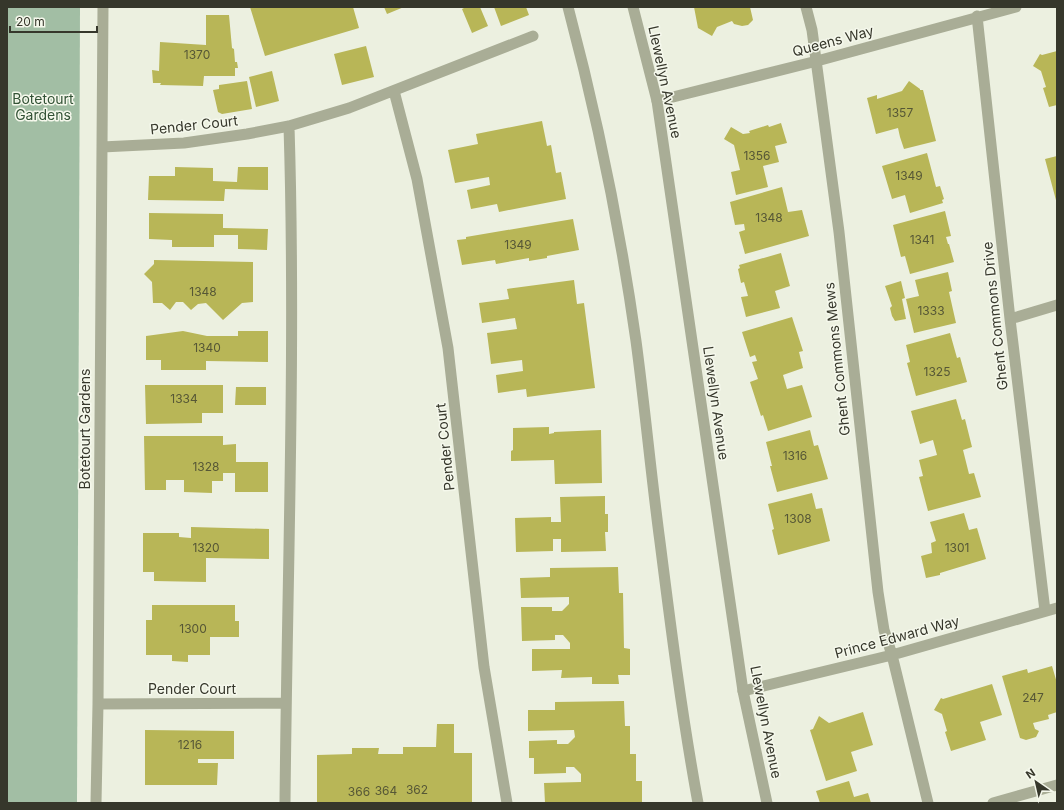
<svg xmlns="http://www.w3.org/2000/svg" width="1064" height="810" font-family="Inter,sans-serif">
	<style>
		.green { fill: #a2bea4 }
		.building { fill: #b8b657 }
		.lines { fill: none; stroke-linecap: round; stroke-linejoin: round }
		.minor { stroke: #a9ad96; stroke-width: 11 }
		.tertiary { stroke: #a9ad96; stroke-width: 11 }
		.labels { text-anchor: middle; stroke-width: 3; stroke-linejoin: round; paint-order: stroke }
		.number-label { font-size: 12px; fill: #565736 }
		.street-label { font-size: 14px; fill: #36372b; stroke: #f5f8ec }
		.park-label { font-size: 14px; fill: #325235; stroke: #f5f8ec }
	</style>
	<rect width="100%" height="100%" fill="#ecf0e0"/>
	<!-- green -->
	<path class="green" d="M 7,7 L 80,7 L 77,803 L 7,803 Z"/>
	<!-- building -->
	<path class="building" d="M 250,7 L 353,7 L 359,28 L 265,56 Z
		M 384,7 L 404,7 L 387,14 Z
		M 466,7 L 480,7 L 488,26 L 472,33 L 462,9 Z
		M 494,7 L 526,7 L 529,15 L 501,26 Z
		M 694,7 L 750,7 L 753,20 L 748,25 L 742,26 L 734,24 L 732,21 L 717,27 L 712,36 L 698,28 Z
		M 206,15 L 229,15 L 232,48 L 234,49 L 235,62 L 237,62 L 238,68 L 235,68 L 235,76 L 204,76 L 203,86 L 160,85 L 161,83 L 153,83 L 152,70 L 159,71 L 160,42 L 206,45 Z
		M 366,46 L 374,77 L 342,85 L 334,54 Z
		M 1057,51 L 1057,105 L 1049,107 L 1043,88 L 1046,87 L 1041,71 L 1033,66 L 1040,54 L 1042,55 Z
		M 272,71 L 279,101 L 256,107 L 249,77 Z
		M 247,81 L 252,109 L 222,114 L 218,112 L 213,90 L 219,89 L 219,85 Z
		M 909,81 L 920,89 L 920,90 L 923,90 L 936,141 L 904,149 L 900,137 L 898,128 L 876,134 L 867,98 L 877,95 L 877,99 L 902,91 Z
		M 542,121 L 547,146 L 551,145 L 556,173 L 561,172 L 566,199 L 499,212 L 497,204 L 471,209 L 467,190 L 490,185 L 489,177 L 455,183 L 448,150 L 478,144 L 476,134 Z
		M 781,123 L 787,143 L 775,146 L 779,162 L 763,166 L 768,187 L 736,195 L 731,172 L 740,170 L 734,145 L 724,139 L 731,127 L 743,134 L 750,133 L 749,131 L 768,125 L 769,127 Z
		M 927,153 L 936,187 L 940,186 L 944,199 L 942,200 L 943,203 L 910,213 L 905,195 L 892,199 L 882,166 Z
		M 1057,156 L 1057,204 L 1045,159 Z
		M 175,167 L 213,168 L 213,181 L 237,182 L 238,167 L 268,167 L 268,190 L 225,189 L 224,201 L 148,200 L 149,176 L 175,176 Z
		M 782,187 L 788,212 L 802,210 L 809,236 L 745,254 L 739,232 L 745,230 L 744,224 L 735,225 L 730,202 Z
		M 945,211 L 951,236 L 946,237 L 948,244 L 949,244 L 954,262 L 910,274 L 905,256 L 901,257 L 893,225 Z
		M 149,213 L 223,214 L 223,228 L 268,229 L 267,250 L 238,249 L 238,235 L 214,235 L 214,247 L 172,247 L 172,240 L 149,239 Z
		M 573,219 L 579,250 L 547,256 L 547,258 L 529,261 L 529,258 L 496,264 L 495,260 L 462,265 L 457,240 L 466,239 L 466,237 Z
		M 781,253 L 790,286 L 775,291 L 780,308 L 746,317 L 741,297 L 748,296 L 744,282 L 741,283 L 738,269 L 740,268 L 739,265 Z
		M 154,260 L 253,262 L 253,302 L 242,303 L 223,320 L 206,303 L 198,304 L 191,310 L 183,302 L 176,302 L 170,310 L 162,303 L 153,303 L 152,282 L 144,274 L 154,264 Z
		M 948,272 L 952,291 L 949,292 L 956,323 L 914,333 L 906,299 L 919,296 L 915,280 Z
		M 574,280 L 577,304 L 584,303 L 595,388 L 527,397 L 526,389 L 498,393 L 496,375 L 523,371 L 522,360 L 491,364 L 487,333 L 517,329 L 515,318 L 482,323 L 479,303 L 509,299 L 507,289 Z
		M 901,281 L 905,298 L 902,299 L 906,319 L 895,321 L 892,316 L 890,308 L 892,306 L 885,286 Z
		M 792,317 L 803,351 L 799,352 L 803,368 L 783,375 L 787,389 L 802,385 L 812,417 L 768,431 L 763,415 L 761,416 L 750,382 L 758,379 L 752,362 L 757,361 L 755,355 L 750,357 L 742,332 Z
		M 183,331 L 207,336 L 238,336 L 238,331 L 268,331 L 268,362 L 206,361 L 206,370 L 161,370 L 161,360 L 146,360 L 146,336 Z
		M 950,333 L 957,358 L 960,357 L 967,382 L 916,396 L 907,363 L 910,362 L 906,345 Z
		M 145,385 L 223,385 L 223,413 L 202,413 L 202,423 L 146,424 Z
		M 236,387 L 266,387 L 266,405 L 235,405 Z
		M 956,399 L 962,420 L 965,419 L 972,447 L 963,450 L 969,474 L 974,473 L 981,497 L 928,511 L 919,477 L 923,476 L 919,460 L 937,455 L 933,440 L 920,444 L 911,411 Z
		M 549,427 L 549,434 L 554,433 L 554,432 L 601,430 L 602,483 L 555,484 L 554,460 L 511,461 L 511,451 L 513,450 L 513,428 Z
		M 810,430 L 814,446 L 818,445 L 828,479 L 777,492 L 770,466 L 772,466 L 766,442 Z
		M 144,436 L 223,436 L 223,445 L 236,444 L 236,462 L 268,462 L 268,492 L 235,492 L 235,473 L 223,473 L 223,481 L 212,481 L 212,493 L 184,492 L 184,480 L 166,480 L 166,490 L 145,490 Z
		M 812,493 L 816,509 L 822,508 L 830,541 L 778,555 L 772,530 L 774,529 L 768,504 Z
		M 605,496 L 605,514 L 608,514 L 608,532 L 605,532 L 606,551 L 561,552 L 561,539 L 553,539 L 553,551 L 516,552 L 515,518 L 551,517 L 551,522 L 561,522 L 560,497 Z
		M 964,513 L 969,530 L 977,528 L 986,559 L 940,573 L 940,575 L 926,578 L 921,556 L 932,553 L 931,543 L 936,541 L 930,522 Z
		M 191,527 L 269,529 L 269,559 L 206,558 L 206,582 L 154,581 L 154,572 L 143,572 L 143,533 L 179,533 L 179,537 L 191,538 Z
		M 618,567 L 619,593 L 623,593 L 624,648 L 630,649 L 630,675 L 618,675 L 619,684 L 592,684 L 592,677 L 561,678 L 562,670 L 532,671 L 532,649 L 570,649 L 570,643 L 563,635 L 555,635 L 555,640 L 522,641 L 521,607 L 552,607 L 552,611 L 562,611 L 569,604 L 569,597 L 521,598 L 520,578 L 550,577 L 550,568 Z
		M 152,605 L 235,605 L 235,621 L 239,621 L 239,637 L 210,637 L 210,655 L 188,655 L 188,662 L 172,661 L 172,655 L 146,655 L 146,620 L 152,620 Z
		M 1052,666 L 1057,683 L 1057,712 L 1048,715 L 1049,719 L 1033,723 L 1035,729 L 1039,731 L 1036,737 L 1026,740 L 1020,738 L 1002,676 L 1027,669 L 1028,673 Z
		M 992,684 L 1002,715 L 980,722 L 986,740 L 951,751 L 945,732 L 947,731 L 942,714 L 934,710 L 941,698 L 943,699 Z
		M 624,701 L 625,726 L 630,726 L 630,754 L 636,754 L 636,781 L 642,781 L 642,803 L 545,803 L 544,783 L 581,782 L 581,774 L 574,767 L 566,767 L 566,773 L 534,774 L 534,758 L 529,758 L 529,741 L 557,740 L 557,744 L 568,744 L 575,737 L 574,730 L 528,731 L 528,710 L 555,710 L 555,702 Z
		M 863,712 L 873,745 L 851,752 L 857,771 L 826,781 L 810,730 L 813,729 L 819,716 L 829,723 Z
		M 437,724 L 454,724 L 454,753 L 472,753 L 472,803 L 317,803 L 317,755 L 352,754 L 352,748 L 379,748 L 378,754 L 403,754 L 403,747 L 436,747 Z
		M 145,730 L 234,731 L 234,759 L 198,759 L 198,763 L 218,763 L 217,785 L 145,785 Z
		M 849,781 L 854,797 L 868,793 L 871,803 L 820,803 L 816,791 Z"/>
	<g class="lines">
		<!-- minor -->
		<path class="minor" d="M 806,7 L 812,30 L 839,232 L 878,592 L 884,630 L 892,655 L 928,803
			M 977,16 L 1010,319 L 1045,611
			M 394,91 L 417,179 L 448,348 L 484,667 L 507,803
			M 657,101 L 817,61 L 1016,7
			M 102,147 L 184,143 L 247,134 L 289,126 L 349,108 L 533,36
			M 1010,319 L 1057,305
			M 743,691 L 892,655 L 1057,608
			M 98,704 L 286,703
			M 96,803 L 98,704 L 103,7
			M 285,803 C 287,578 296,352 289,126
			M 993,803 L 1057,785"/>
		<!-- tertiary -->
		<path class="tertiary" d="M 568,7 C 597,116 620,228 636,341 C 645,408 651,475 660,542 C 671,629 682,716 698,803
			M 633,7 L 657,101 L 743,691 L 767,803"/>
	</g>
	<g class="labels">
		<!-- number labels -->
		<g class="number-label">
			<text x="197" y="59">1370</text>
			<text x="900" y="117">1357</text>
			<text x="757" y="160">1356</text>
			<text x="909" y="180">1349</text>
			<text x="769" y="222">1348</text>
			<text x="922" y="244">1341</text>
			<text x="518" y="249">1349</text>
			<text x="203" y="296">1348</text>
			<text x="931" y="315">1333</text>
			<text x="207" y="352">1340</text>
			<text x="937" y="376">1325</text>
			<text x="184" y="403">1334</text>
			<text x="795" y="460">1316</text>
			<text x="206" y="471">1328</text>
			<text x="798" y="523">1308</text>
			<text x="206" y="552">1320</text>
			<text x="957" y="552">1301</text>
			<text x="193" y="633">1300</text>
			<text x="1033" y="702">247</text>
			<text x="190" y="749">1216</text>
			<text x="417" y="794">362</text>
			<text x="386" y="795">364</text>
			<text x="359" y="796">366</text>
		</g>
		<!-- street labels -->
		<g class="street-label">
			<text transform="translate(833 41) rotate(-15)" y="5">Queens Way</text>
			<text transform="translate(665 82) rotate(78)" y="5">Llewellyn Avenue</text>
			<text transform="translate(194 125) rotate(-6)" y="5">Pender Court</text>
			<text transform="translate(995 316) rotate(-96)" y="5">Ghent Commons Drive</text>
			<text transform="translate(837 359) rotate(-96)" y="5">Ghent Commons Mews</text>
			<text transform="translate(716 403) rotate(82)" y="5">Llewellyn Avenue</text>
			<text transform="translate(85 429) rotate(-90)" y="5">Botetourt Gardens</text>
			<text transform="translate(445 447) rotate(-96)" y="5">Pender Court</text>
			<text transform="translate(897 637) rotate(-15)" y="5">Prince Edward Way</text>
			<text x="192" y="694">Pender Court</text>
			<text transform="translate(766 722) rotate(79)" y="5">Llewellyn Avenue</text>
		</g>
		<!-- park labels -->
		<g class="park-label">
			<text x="43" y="104">Botetourt<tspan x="43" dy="16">Gardens</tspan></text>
		</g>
	</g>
	<!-- border -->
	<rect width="1064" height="810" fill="none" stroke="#36372b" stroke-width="16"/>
	<!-- north arrow -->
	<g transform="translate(1036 782) rotate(326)" stroke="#f5f8ec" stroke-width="3" paint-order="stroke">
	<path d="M0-3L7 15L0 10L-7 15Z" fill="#36372b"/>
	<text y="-6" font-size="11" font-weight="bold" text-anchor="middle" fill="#36372b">N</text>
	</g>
	<!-- scale -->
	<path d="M10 26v6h87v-6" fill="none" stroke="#36372b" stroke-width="2"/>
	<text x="16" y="26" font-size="12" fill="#36372b" stroke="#f5f8ec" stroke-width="3" paint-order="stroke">20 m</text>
</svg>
